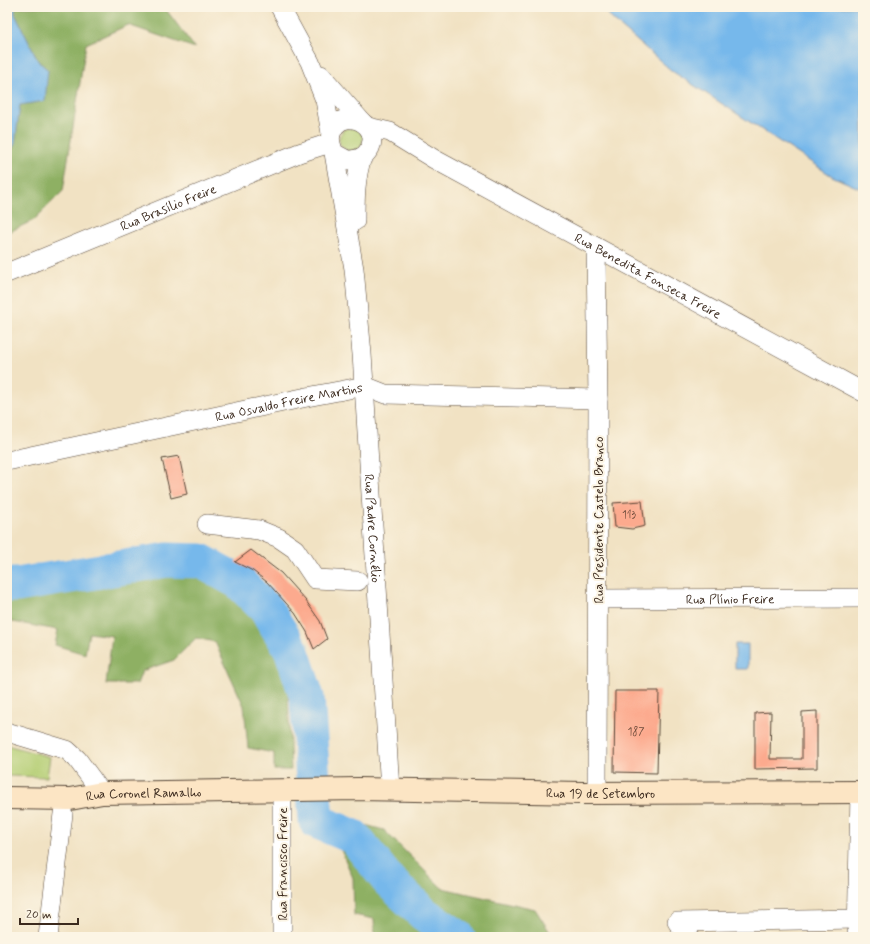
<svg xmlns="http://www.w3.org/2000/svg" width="870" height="944" font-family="Mynerve,sans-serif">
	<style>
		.green { fill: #b3cd72; stroke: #777c48 }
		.forest { fill: #8eb064; stroke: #646d41 }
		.water { fill: #76b8eb; stroke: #587184 }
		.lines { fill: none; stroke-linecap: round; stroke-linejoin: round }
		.river { stroke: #76b8eb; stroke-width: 35 }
		.building { fill: #fcaa8e }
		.street-casing { stroke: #564637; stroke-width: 20 }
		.secondary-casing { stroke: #564637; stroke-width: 24 }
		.street { stroke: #fff; stroke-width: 19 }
		.secondary { stroke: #fce5c4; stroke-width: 22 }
		.labels { text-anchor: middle; stroke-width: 4; stroke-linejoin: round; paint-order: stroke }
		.number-label { font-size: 11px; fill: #6b4a3a }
		.street-label { font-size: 13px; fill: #3b2a1e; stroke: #fcf5e5 }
	</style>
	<rect width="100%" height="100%" fill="#fcf5e5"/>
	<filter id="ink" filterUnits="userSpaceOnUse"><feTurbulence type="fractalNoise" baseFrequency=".025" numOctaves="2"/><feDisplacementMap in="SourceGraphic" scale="8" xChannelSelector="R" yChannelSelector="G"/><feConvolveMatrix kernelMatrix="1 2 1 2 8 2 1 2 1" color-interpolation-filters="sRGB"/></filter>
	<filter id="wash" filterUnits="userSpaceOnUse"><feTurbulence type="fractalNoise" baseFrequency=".012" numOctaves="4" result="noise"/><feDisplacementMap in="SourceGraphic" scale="16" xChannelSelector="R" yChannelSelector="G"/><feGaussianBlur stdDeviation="0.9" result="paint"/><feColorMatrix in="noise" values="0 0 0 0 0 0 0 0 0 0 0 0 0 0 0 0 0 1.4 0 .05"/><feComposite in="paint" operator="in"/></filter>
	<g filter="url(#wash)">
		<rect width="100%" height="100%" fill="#f1e2c3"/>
		<!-- green -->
		<path class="green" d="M 356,127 L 364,136 L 361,148 L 349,152 C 338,145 336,140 344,129 Z
			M 7,745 L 50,757 L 47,777 L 7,776 Z"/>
		<!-- forest -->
		<path class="forest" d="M 15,7 L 164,7 L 195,48 L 128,25 L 86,44 L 63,191 L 34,220 L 7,233 L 7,157 L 15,144 L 20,104 L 48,70 L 38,61 L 15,14 Z
			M 181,570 L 226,586 L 259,619 L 277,653 L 288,691 L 291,770 L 274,770 L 274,753 L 248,748 L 244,706 L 215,642 L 196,638 L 174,660 L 142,671 L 137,684 L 106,684 L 112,636 L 89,633 L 85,654 L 55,645 L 58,630 L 7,621 L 7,597 L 40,596 L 106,580 Z
			M 365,825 L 384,830 L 442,888 L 535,909 L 553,937 L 375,937 L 374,919 L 354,915 L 353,878 L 338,843 L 362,835 Z"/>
		<!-- water -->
		<path class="water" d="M 7,7 L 15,7 L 15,14 L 38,61 L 48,70 L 45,101 L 20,105 L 15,144 L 7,157 Z
			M 603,7 L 863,7 L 863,190 L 832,176 L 672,71 L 612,19 Z
			M 735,644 L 748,644 L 748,669 L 735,669 Z"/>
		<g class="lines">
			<!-- river -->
			<path class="river" d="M 7,585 L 17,585 L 167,560 L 201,561 L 239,582 L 266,609 L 291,649 L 307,697 L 316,821 L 354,837 L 389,881 L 424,914 L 458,937"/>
		</g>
		<g id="blocks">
			<!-- building -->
			<path class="building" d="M 179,456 L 187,494 L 171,498 L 162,459 Z
				M 642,501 L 645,526 L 632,529 L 615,527 L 613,503 Z
				M 251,550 L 281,573 L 306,601 L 320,621 L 327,639 L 314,649 L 307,632 L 295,613 L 267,582 L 253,571 L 235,562 Z
				M 615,691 L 659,691 L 657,773 L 614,772 Z
				M 817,711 L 817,768 L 755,769 L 755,713 L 771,712 L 770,759 L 802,759 L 802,712 Z"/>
		</g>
	</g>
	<g filter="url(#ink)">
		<use href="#blocks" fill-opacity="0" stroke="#564637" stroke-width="1"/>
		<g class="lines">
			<!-- street casing -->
			<g class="street-casing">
				<g id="street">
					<path d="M 280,7 L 310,62 L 325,100 L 331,133"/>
					<path d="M 321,75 L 362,122"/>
					<path id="s1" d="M 368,127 L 390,132 L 434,159 L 863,392"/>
					<path id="s2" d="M 334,153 L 347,160 C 352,160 358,159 362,157 C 366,155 368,151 370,148 C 380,126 349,108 335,126 C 328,135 330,143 334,153 L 354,269 L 362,354 L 390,789"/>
					<path d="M 355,221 C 355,199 355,179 362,157"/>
					<path d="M 596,247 L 598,399 L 597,793"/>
					<path id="s3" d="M 7,273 L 299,153 L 330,143"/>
					<path id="s4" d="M 7,461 L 307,397 L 365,386 L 385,394 L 598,399"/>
					<path d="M 207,524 L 259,530 L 279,538 L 295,549 L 315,579 L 358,581"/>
					<path id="s5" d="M 598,599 L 863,598"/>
					<path d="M 7,732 L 67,750 L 77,759 L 102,793"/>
					<path d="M 282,790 L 282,937"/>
					<path d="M 48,937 L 63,814"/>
					<path d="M 690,937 L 677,922 L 857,919"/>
					<path d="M 857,937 L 860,792"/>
				</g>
			</g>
			<!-- secondary casing -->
			<g class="secondary-casing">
				<g id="secondary">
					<path id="s6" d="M 7,798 L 70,799 L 102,793 L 358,789 L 582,793 L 863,792"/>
				</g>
			</g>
			<!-- street -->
			<use href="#street" class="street"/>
			<!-- secondary -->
			<use href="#secondary" class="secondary"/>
		</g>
	</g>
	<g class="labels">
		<!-- number labels -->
		<g class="number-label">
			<text x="629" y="518">113</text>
			<text x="636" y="735">187</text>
		</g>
		<!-- street labels -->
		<g class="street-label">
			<text dy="5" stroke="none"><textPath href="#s3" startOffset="174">Rua Brasílio Freire</textPath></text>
			<text dy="5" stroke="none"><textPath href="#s1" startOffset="318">Rua Benedita Fonseca Freire</textPath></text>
			<text dy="5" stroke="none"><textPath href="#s4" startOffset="288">Rua Osvaldo Freire Martins</textPath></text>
			<text transform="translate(598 520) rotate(-90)" y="5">Rua Presidente Castelo Branco</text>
			<text dy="5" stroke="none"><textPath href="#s2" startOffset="508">Rua Padre Cornélio</textPath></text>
			<text dy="5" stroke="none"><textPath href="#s5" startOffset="132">Rua Plínio Freire</textPath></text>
			<text dy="5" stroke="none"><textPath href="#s6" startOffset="594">Rua 19 de Setembro</textPath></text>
			<text dy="5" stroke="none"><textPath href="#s6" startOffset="137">Rua Coronel Ramalho</textPath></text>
			<text transform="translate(282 864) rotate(-90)" y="5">Rua Francisco Freire</text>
		</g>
	</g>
	<!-- margin -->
	<rect width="870" height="944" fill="none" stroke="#fcf5e5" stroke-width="24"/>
	<!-- scale -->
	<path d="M20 918v6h58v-6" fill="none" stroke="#3b2a1e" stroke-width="2"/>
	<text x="26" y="918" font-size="12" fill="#3b2a1e" stroke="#fcf5e5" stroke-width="3" paint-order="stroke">20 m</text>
</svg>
